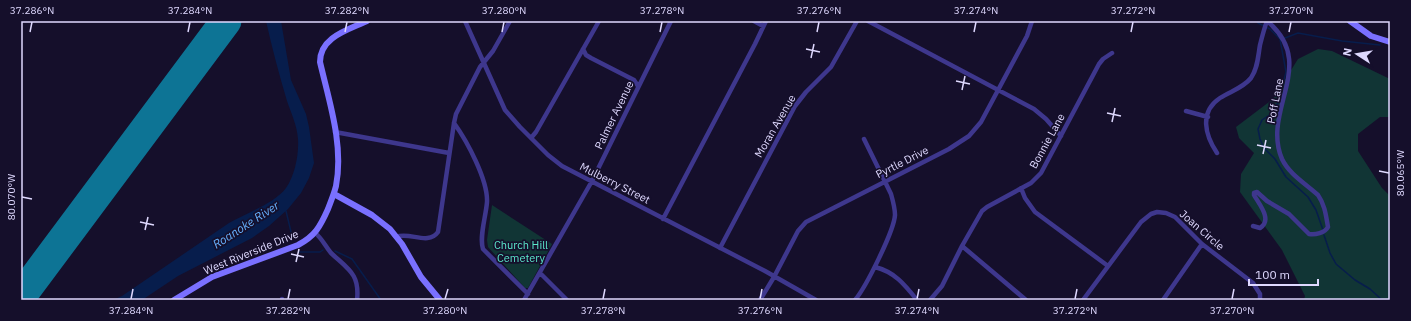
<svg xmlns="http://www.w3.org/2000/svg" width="1411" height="321" font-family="'IBM Plex Sans',sans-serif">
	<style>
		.green { fill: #113535 }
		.water { fill: #071d4c }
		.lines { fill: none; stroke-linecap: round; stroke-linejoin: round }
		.stream { stroke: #071d4c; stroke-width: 1.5 }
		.runway { stroke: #0d7495; stroke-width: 31 }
		.street { stroke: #3e378d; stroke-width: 4.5 }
		.secondary { stroke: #7a70ff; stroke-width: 6 }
		.ticks { fill: none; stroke: #dfd9ff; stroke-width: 1.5 }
		.labels { text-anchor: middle; stroke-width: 3.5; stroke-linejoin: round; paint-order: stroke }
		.street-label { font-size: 11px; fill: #dfd9ff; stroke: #150f2b }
		.park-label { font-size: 11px; fill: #5be9cc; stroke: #150f2b }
		.water-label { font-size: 12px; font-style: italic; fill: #67b1ff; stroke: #150f2b }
		.neatline { fill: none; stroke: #dfd9ff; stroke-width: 1.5 }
		.ticks-label { font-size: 10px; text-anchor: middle; fill: #dfd9ff }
	</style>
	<rect width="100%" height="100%" fill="#150f2b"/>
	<!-- green -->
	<path class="green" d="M 1318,49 L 1332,51 L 1390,79 L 1390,117 L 1380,117 L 1358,134 L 1358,151 L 1382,188 L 1390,196 L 1390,300 L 1304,300 L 1305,296 L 1282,250 L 1240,192 L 1241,174 L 1254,153 L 1239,138 L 1236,127 L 1273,99 L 1298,59 Z
		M 492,205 L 552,244 L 528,288 L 525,288 L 488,247 L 487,240 Z"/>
	<!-- water -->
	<path class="water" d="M 266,21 L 281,21 L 291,80 L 306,114 L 309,127 L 314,163 L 309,178 L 301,193 L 288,209 L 269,226 L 252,238 L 178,276 L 142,300 L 113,300 L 122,296 L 229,223 C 246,213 274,204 286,188 C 295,175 299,154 298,139 C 297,125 291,113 287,101 C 279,74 272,48 266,21 Z"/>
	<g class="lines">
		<!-- stream -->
		<path class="stream" d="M 1257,21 L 1258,23 L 1270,29 L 1280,39 L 1286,72 L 1278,103 L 1271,114 L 1262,120 L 1258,129 L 1260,139 L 1264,148 L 1275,159 L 1286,177 L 1308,197 L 1316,210 L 1323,230
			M 1285,38 L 1298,33 L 1342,41 L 1380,45
			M 1389,48 L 1390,48
			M 286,211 L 292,236
			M 1324,235 L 1330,253 L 1336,264 L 1355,280 L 1370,289 L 1382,300
			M 335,251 L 352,259 L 381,300
			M 299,252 L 320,252 L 323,250"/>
		<!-- runway -->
		<path class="runway" d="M 24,292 L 226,21"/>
		<!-- street -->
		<path class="street" d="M 465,21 L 505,110 L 520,127 L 548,155 L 562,166 L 765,271 L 816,300
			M 754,21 L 763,26
			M 868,21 L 1034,109 L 1046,119 L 1061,136
			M 583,49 L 586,55 L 591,58 L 634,80 L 638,86
			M 1186,111 L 1208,117
			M 454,123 C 467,141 488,180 487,202 C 486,216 479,237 483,249 L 528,294
			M 335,132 L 449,153
			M 531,138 L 536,132 L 599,21
			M 1217,153 C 1205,135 1199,112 1220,98 C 1231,91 1243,88 1251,78 C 1258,68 1258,56 1260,45 C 1262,37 1264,29 1267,21
			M 1021,188 L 1025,198 L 1035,212 L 1108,266
			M 663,219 L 755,44 L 766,21
			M 1253,226 L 1260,228 C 1273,220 1259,204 1254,195 L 1254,193 L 1257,192 L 1267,201 L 1289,214 L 1309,234 C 1315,235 1325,233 1328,227 C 1326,216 1325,205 1318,195 C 1306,184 1289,174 1282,159 C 1261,110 1319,64 1267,21
			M 315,233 C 322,238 325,246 331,253 C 348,269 360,274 357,300
			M 396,237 C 409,231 428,246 438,232 L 454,123 L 456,114 L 480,67 L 493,51 L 510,21
			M 962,246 L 1026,300
			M 720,248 L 795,106 L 806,92 L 831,67 L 857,21
			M 875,267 C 895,272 905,285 917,300
			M 540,273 L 567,300
			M 282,299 L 282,300
			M 524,300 L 592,181 L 671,21
			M 760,300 L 774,277 L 798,231 L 806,222 L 949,149 L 969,136 L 981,122 L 1027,36 L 1032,21
			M 855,300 C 866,287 894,231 895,215 C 895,208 893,201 891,194 L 864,139
			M 930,300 L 942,286 L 962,246 L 982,211 L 987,207 L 1031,183 L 1041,173 L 1099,64 L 1103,59 L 1112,53
			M 1083,300 L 1141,222 L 1151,214 L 1157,212 L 1166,213 L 1175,217 L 1202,244 L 1253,283 L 1260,294 L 1260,300
			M 1163,300 L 1202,244"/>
		<!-- secondary -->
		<path class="secondary" d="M 1350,21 L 1371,36 L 1390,42
			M 334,194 L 372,215 L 390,229 L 402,244 L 421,277 L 440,300
			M 174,300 L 212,277 L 298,245 C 315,236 320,227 328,209 C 331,201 334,194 336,186 C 344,145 329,101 320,62 C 320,37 348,30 367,21"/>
	</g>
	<!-- ticks -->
	<path class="ticks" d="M 30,32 L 32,22M 188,32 L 190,22M 345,32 L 347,22M 502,32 L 504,22M 660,32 L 662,22M 817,32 L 819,22M 974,32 L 976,22M 1131,32 L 1133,22M 1289,32 L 1291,22M 806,49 L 820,52M 811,58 L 814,44M 956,81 L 970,84M 962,90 L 965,76M 1107,113 L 1121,116M 1112,122 L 1115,108M 1257,145 L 1271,148M 1263,154 L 1266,140M 1379,171 L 1389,173M 22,197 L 32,199M 140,222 L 154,225M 145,230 L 148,217M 291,254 L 304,257M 296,262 L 299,249M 131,299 L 133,289M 288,299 L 290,289M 445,299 L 448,289M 603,299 L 605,289M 760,299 L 762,289M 917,299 L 919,289M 1075,299 L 1077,289M 1232,299 L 1234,289"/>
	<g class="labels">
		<!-- street labels -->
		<g class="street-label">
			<text transform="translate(1275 101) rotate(-79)" y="4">Poff Lane</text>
			<text transform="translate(614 115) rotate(-64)" y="4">Palmer Avenue</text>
			<text transform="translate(775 126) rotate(-60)" y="4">Moran Avenue</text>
			<text transform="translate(1047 141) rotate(-61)" y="4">Bonnie Lane</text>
			<text transform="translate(902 162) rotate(-27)" y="4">Pyrtle Drive</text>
			<text transform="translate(615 183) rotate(27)" y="4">Mulberry Street</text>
			<text transform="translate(1202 230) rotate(41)" y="4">Joan Circle</text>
			<text transform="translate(251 252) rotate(-22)" y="4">West Riverside Drive</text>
		</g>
		<!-- park labels -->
		<g class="park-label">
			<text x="521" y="249">Church Hill<tspan x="521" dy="13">Cemetery</tspan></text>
		</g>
		<!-- water labels -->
		<g class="water-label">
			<text transform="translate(246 225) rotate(-33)" y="4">Roanoke River</text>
		</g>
	</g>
	<!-- border -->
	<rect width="1411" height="321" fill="none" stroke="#150f2b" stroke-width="44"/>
	<!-- north arrow -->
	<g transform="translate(1357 54) rotate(282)" stroke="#150f2b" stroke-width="3" paint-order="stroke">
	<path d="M0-3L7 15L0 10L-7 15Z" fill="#dfd9ff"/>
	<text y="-6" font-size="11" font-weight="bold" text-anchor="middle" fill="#dfd9ff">N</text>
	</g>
	<!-- scale -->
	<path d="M1249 279v6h69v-6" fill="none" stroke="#dfd9ff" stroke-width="2"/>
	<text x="1255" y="279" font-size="12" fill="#dfd9ff" stroke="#150f2b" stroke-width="3" paint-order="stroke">100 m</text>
	<rect x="22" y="22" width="1367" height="277" class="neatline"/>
	<g class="ticks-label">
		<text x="32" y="14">37.286°N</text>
		<text x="190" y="14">37.284°N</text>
		<text x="347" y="14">37.282°N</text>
		<text x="504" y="14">37.280°N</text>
		<text x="662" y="14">37.278°N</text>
		<text x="819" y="14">37.276°N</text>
		<text x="976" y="14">37.274°N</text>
		<text x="1133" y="14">37.272°N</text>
		<text x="1291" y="14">37.270°N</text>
		<text transform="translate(1400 173) rotate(-90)" y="4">80.065°W</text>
		<text transform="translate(11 197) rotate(-90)" y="4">80.070°W</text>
		<text x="131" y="314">37.284°N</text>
		<text x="288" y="314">37.282°N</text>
		<text x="445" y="314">37.280°N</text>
		<text x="603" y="314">37.278°N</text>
		<text x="760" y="314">37.276°N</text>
		<text x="917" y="314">37.274°N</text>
		<text x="1075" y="314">37.272°N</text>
		<text x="1232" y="314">37.270°N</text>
	</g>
</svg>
